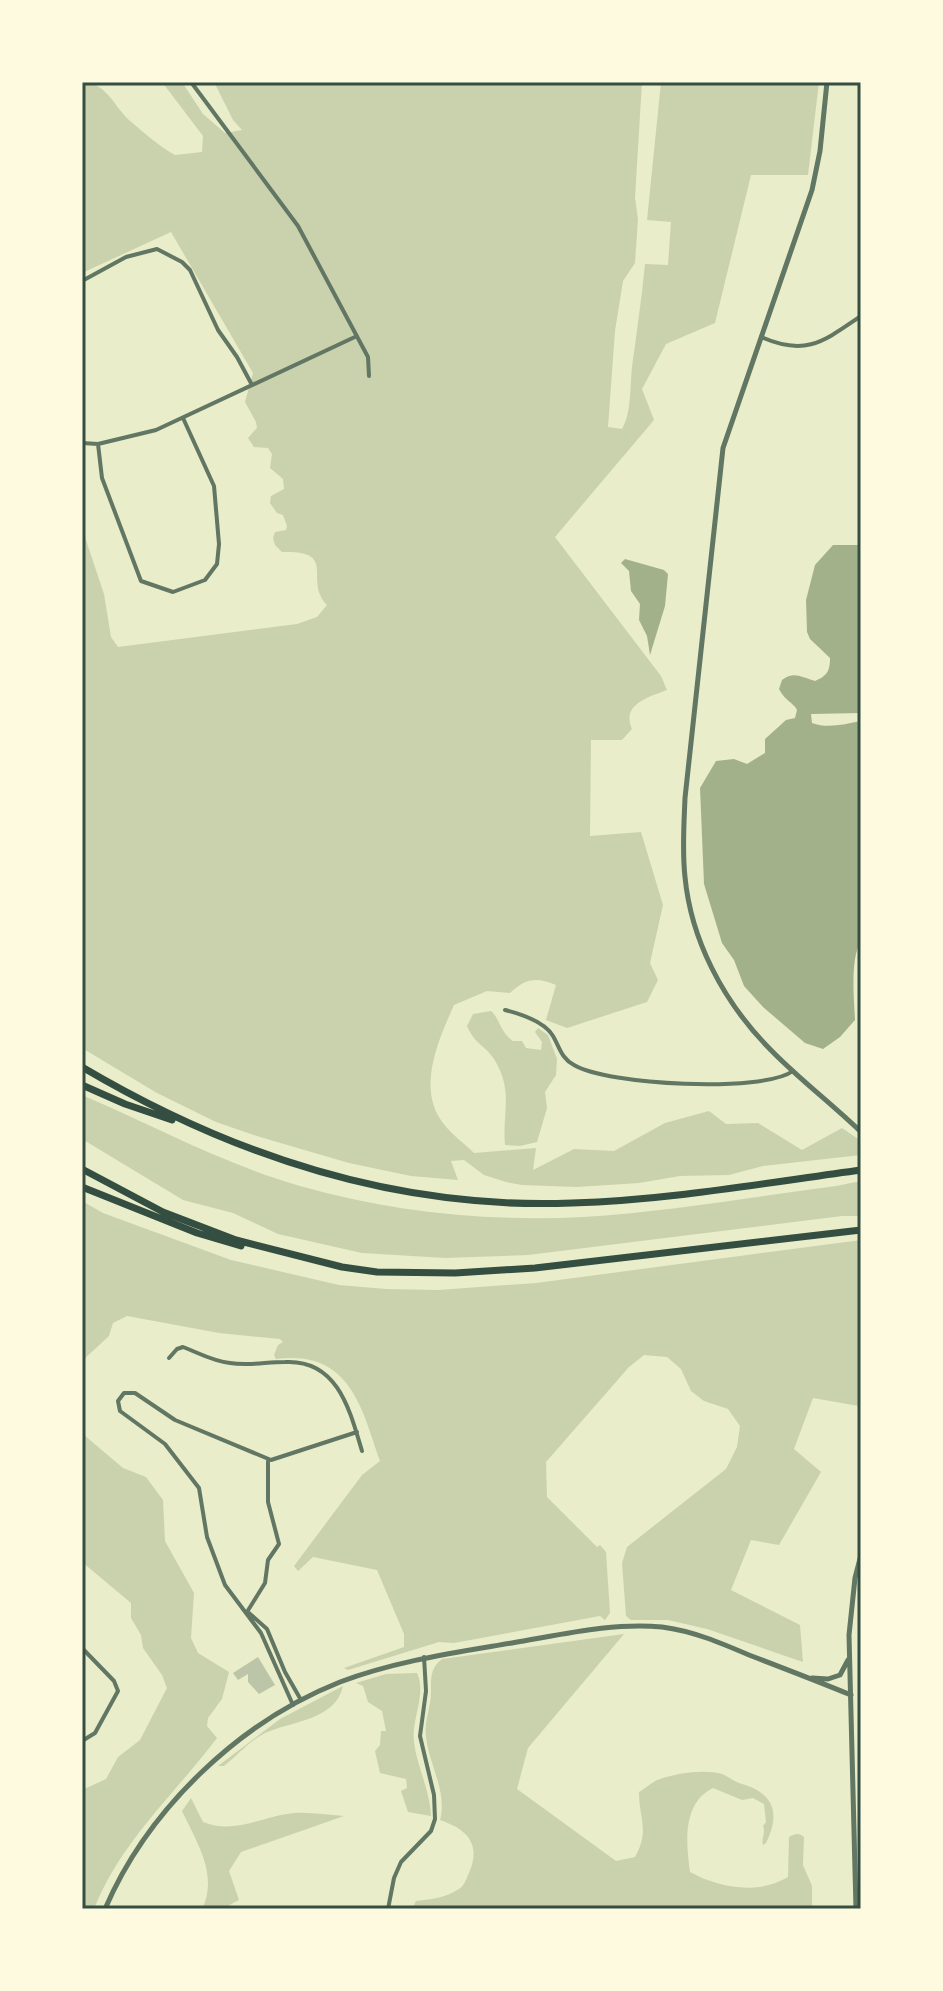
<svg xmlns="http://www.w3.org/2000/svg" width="943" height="1991" font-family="'PT Sans Narrow',sans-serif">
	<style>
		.green { fill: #cad2ad }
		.water { fill: #a3b18a }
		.building { fill: #bcc5a7 }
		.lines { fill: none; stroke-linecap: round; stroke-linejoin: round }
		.minor { stroke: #617663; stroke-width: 4 }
		.tertiary { stroke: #617663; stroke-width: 5 }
		.motorway { stroke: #344e41; stroke-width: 7 }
		.neatline { fill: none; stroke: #344e41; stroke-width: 3 }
	</style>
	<rect width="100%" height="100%" fill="#e9edc9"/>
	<!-- green -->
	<path class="green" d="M 82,82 C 106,82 114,106 129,120 C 143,132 159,146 175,155 L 202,152 L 203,136 L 162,82 L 182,82 L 203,114 L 225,133 L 242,130 L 233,120 L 214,82 L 642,82 L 635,198 L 638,219 L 635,263 L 623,281 L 615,331 L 608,427 L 622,429 C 633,409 629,383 633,360 C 637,328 642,297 645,264 L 668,265 L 671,222 L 647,220 L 661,82 L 819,82 L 808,175 L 751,175 L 715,323 L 666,344 L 642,389 L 654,420 L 555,537 L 661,676 L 667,690 C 649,697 621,704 632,729 L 622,740 L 591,740 L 590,836 L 641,832 L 663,905 L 650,963 L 658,980 L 647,1002 L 567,1028 L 546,1020 L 556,985 C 536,977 526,978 510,993 L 487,991 L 454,1005 C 439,1039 416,1088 443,1123 C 451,1134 464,1143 474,1153 L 536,1148 L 533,1170 L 574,1149 L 614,1151 L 665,1123 L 709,1111 L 726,1124 L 758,1123 L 802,1150 L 842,1128 L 861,1141 L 861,1155 L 763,1166 L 729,1175 L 680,1176 L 639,1183 L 577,1187 L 522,1185 L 506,1182 L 484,1175 L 464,1160 L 451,1161 L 458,1180 L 411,1176 L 349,1163 L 260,1137 L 216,1122 L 157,1093 L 82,1048 L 82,528 L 104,594 L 111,637 L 118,647 L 297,624 L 317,617 L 327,605 C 303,580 339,550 282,552 L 275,545 L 273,538 L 275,532 L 286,530 L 287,526 L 283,515 L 277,513 L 270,503 L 271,496 L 284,489 L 283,479 L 270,468 L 272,454 L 268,448 L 254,447 L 248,438 L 257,428 L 256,422 L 245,402 L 253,373 L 171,232 L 82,273 Z
		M 491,1011 C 500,1019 500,1032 513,1041 L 522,1041 L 526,1048 L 541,1050 L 542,1042 L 535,1032 L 538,1028 L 548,1035 L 557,1059 L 556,1075 L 545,1092 L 547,1108 L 537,1142 L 520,1146 L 505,1145 C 502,1112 514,1091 494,1059 C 486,1046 475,1045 467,1026 L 473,1014 Z
		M 82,1095 C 154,1126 224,1164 300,1186 C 390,1212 489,1222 583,1217 C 667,1212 752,1197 836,1186 L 861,1181 L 861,1216 L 842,1216 L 528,1255 L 445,1258 L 362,1253 L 278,1234 L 233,1213 L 183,1200 L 82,1139 Z
		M 82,1201 L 103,1213 L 231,1260 L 339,1285 L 386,1289 L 438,1290 L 536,1283 L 861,1240 L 859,1406 L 813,1398 L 794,1449 L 821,1472 L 779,1545 L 751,1540 L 731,1590 L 800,1625 L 803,1662 L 707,1629 L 668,1620 L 631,1620 L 626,1616 L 622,1563 L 627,1547 L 726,1469 L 737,1447 L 740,1426 L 728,1409 L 704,1401 L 691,1391 L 681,1369 L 667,1357 L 644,1355 L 629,1367 L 546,1462 L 547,1497 L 597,1547 L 600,1545 L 606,1552 L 610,1613 L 605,1620 L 600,1616 L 454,1643 L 439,1642 L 348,1670 L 344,1668 L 404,1647 L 404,1634 L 377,1570 L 313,1557 L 298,1571 L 294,1566 L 362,1475 L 380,1461 C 361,1405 349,1350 276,1359 L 274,1355 L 278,1345 L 283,1342 L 280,1339 L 219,1333 L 127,1316 L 113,1323 L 109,1336 L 82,1361 Z
		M 82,1419 L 84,1435 L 123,1468 L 146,1477 L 163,1500 L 165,1541 L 194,1593 L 191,1638 L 198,1653 L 229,1672 L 222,1699 L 208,1718 L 207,1726 L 217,1738 C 174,1795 121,1841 94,1909 L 82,1909 L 82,1790 L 106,1779 L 118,1757 L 140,1740 L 167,1688 L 162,1675 L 143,1648 L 141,1635 L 131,1618 L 131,1603 L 82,1562 Z
		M 624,1634 L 528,1748 L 517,1789 L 616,1861 L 635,1857 C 650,1831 639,1819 639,1792 C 646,1788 653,1781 660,1779 C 677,1773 705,1769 722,1774 C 728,1776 733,1781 739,1783 C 772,1792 782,1811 766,1843 L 763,1845 C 761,1837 766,1834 763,1826 L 766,1822 L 764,1804 L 753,1798 L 742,1800 L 713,1788 C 682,1803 686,1843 690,1872 C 719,1888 759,1895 788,1877 L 789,1837 C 794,1834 799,1832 804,1837 L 803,1865 L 812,1886 L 812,1909 L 412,1909 L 416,1901 C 432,1899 445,1898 459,1889 C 465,1885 466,1879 469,1873 C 482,1843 466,1829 440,1820 C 448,1792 428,1763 426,1736 C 424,1721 431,1707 431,1692 C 431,1679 430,1668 442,1659 Z
		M 417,1673 C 427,1694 411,1719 414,1742 C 417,1767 430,1790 431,1816 L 408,1812 L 401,1791 L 407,1788 L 406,1779 L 380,1773 L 375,1751 L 380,1745 L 381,1731 L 386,1731 L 382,1711 L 368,1702 L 363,1686 L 356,1683 L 386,1674 Z
		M 343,1686 C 336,1719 295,1721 270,1731 C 253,1737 238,1755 224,1766 L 218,1766 L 280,1719 Z
		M 191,1798 L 203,1822 C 235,1835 262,1816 294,1813 C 311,1812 328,1815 344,1816 L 241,1852 L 229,1871 L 239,1900 L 222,1909 L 202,1909 C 219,1875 196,1841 182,1811 Z"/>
	<!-- water -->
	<path class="water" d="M 833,545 L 861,545 L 861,713 L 811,714 L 812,723 C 828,729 845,724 861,721 L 861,941 C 850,958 854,999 855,1020 L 840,1037 L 823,1049 L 805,1043 L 763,1007 L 744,986 L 734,960 L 722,943 L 704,884 L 700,788 L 716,761 L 734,759 L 747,764 L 765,753 L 765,739 L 786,720 L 795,718 L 797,710 C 793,702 786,702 779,689 L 782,680 C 794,671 801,677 815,681 C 827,676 830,671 830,658 L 810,639 L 807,632 L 806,600 L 815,565 Z
		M 625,559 L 664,570 L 668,574 L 665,606 L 650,655 L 647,636 L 639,620 L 640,604 L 631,591 L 629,571 L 621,563 Z"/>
	<!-- building -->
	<path class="building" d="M 258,1657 L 275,1685 L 259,1694 L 248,1682 L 248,1674 L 238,1680 L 233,1673 Z"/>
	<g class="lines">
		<!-- minor -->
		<path class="minor" d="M 191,82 L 298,226 L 368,357 L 369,376
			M 82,281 L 126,257 L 157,249 L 182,262 L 190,270 L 218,330 L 237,357 L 252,385
			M 761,337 C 806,357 824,341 861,316
			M 82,443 L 98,444 L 156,430 L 357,336
			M 98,444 L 102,478 L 141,581 L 173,592 L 205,580 L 217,564 L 219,544 L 214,486 L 183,418
			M 505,1010 C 521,1014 544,1021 553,1036 C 560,1048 561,1058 574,1065 C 607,1085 763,1093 793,1071
			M 169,1358 L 177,1349 L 183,1347 C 199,1353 212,1361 230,1363 C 249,1366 266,1362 285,1362 C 338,1359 350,1411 362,1451
			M 247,1612 L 265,1583 L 268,1560 L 279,1544 L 268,1502 L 268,1461
			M 249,1613 L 267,1629 L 285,1672 L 301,1700
			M 82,1648 L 114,1681 L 118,1691 L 95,1733 L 82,1741
			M 293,1705 L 261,1633 L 225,1585 L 207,1537 L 199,1488 L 165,1444 L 120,1411 L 118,1401 L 124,1393 L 135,1393 L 175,1420 L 271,1460 L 357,1432
			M 388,1909 L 394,1878 L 401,1862 L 431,1831 L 435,1819 L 434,1795 L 420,1736 L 426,1691 L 424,1657"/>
		<!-- tertiary -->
		<path class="tertiary" d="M 827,82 L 820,151 L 812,190 L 723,448 L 685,798 C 684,824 682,851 685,877 C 691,940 723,1000 766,1045 C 795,1076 830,1102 861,1132
			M 812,1678 L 828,1679 L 840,1675 L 848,1660
			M 105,1909 C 148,1809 239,1722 340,1682 C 396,1661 453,1653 512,1643 C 560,1635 613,1622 662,1627 C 693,1631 721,1643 749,1655 C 783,1668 817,1681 851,1695
			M 856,1909 L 849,1635 L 855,1578 L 861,1555"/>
		<!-- motorway -->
		<path class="motorway" d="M 82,1067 C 231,1155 397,1210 572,1203 C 669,1200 765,1183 861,1170
			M 82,1085 L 125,1104 L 172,1120
			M 82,1169 L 163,1212 L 236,1240 L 342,1267 L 377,1272 L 455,1273 L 535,1268 L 861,1230
			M 82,1187 L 197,1233 L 241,1246"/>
	</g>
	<!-- border -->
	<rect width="943" height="1991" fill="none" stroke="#fefae0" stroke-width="168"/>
	<rect x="84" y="84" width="775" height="1823" class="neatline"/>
</svg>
